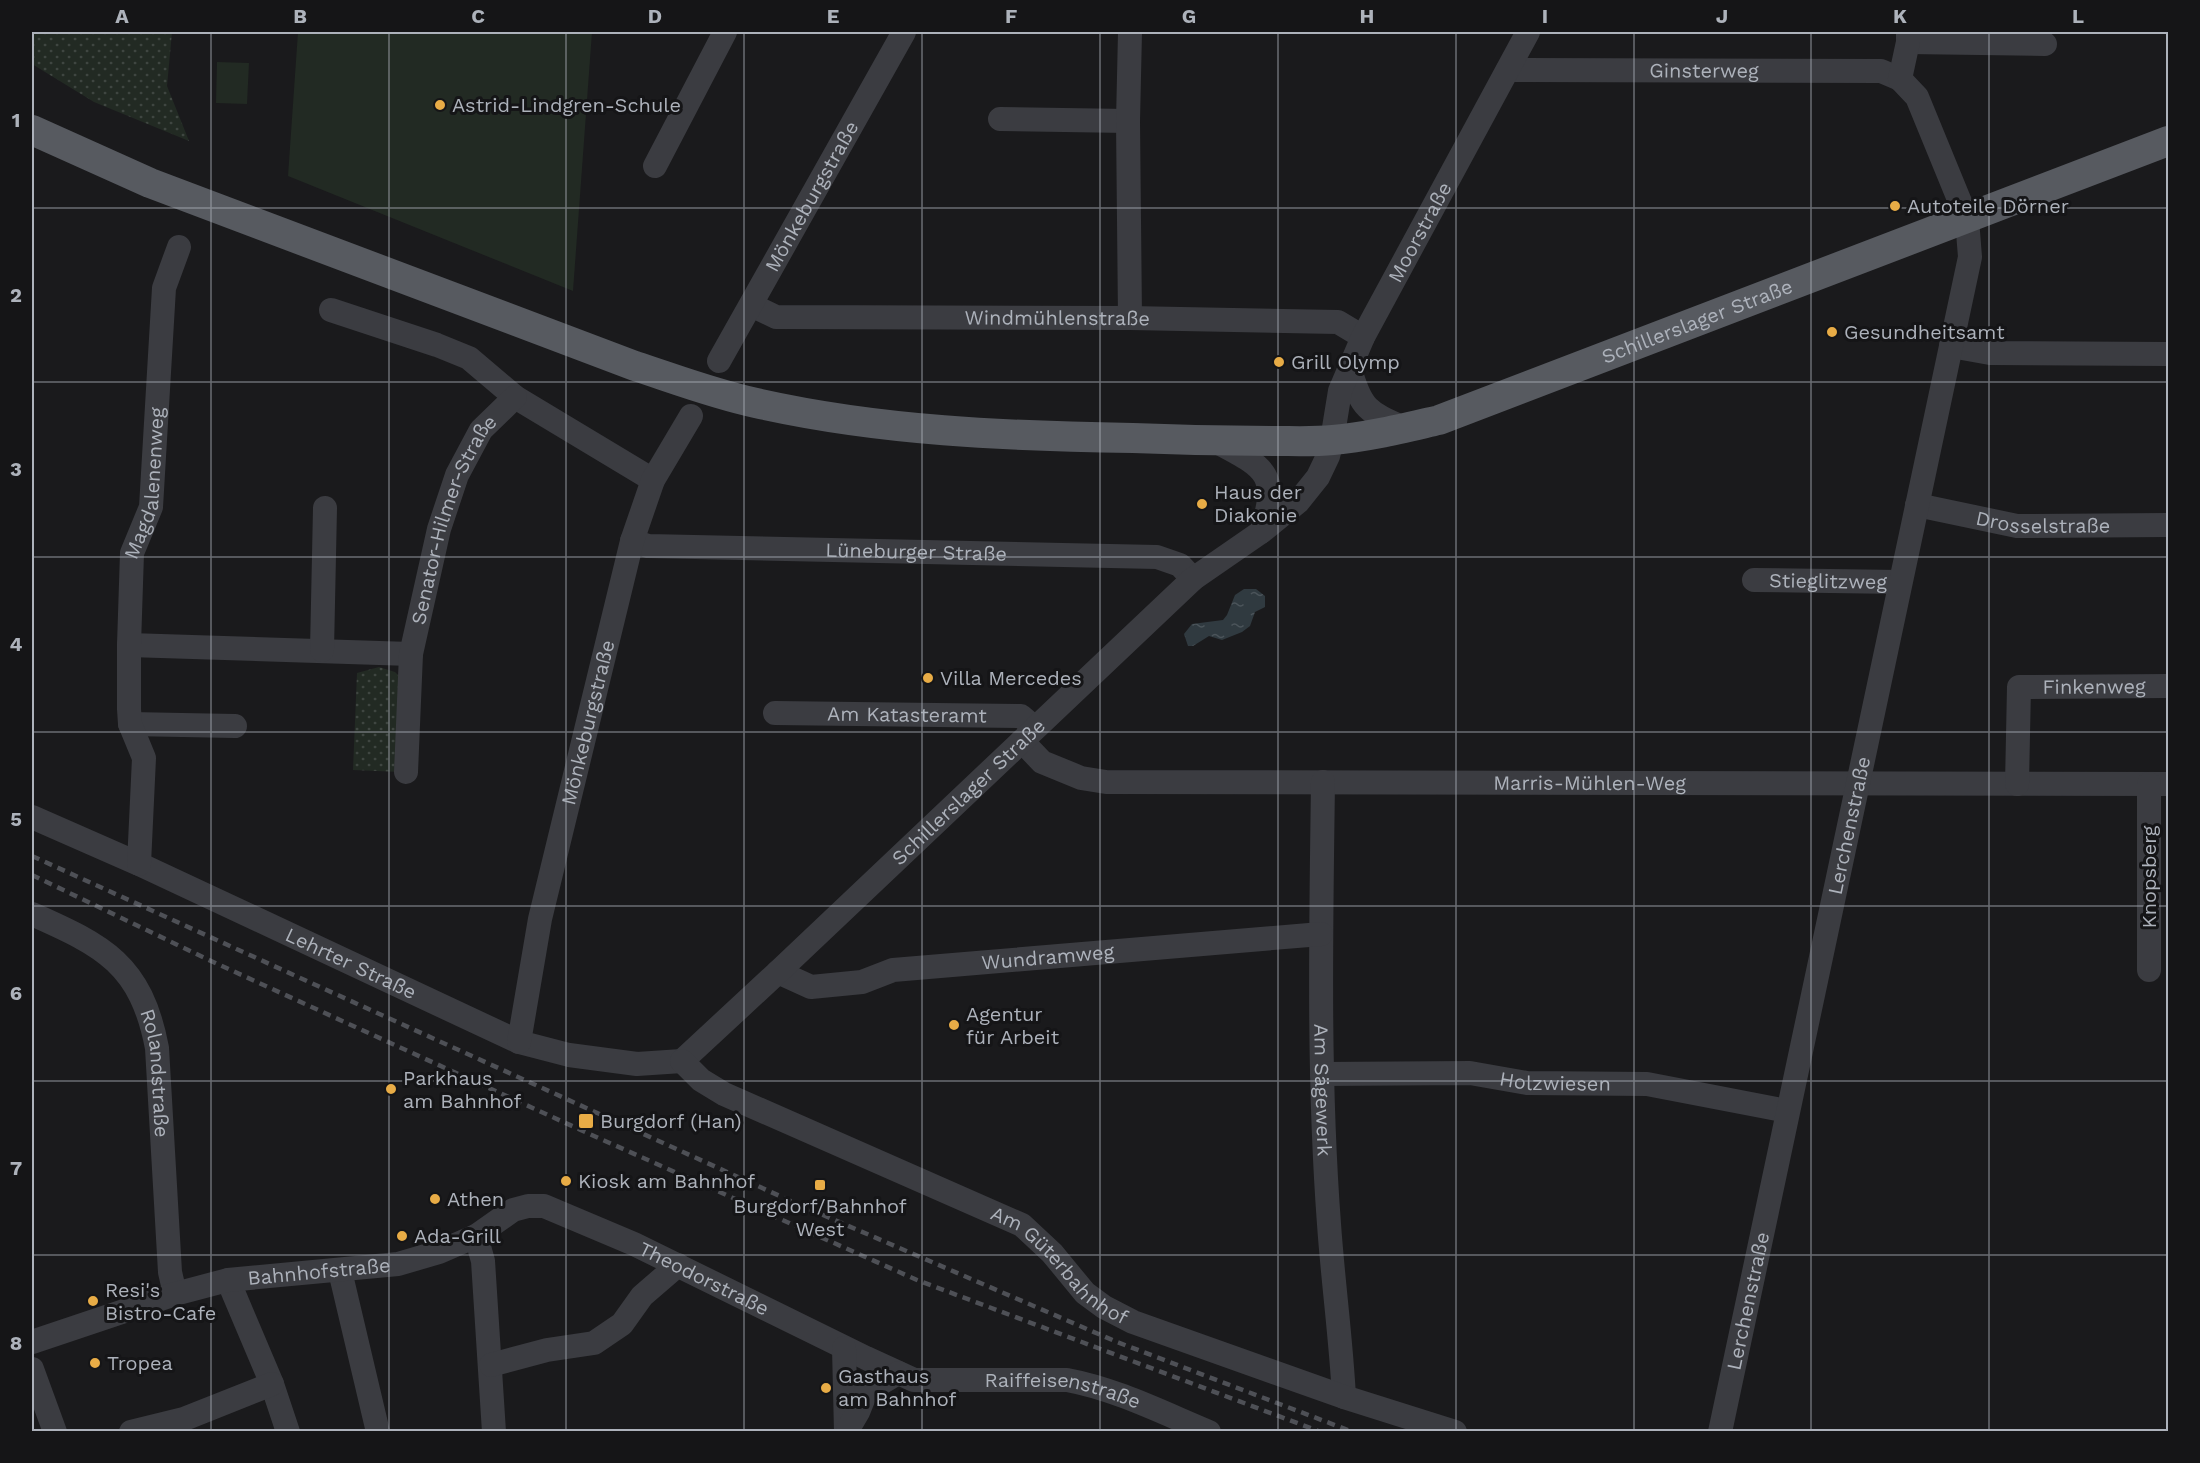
<svg xmlns="http://www.w3.org/2000/svg" width="2200" height="1463" font-family="'Work Sans',sans-serif">
	<style>
		.grass { fill: url(#grass-dots) }
		.garden { fill: #222a23 }
		.water { fill: url(#water-ripples) }
		.lines { fill: none; stroke-linecap: round; stroke-linejoin: round }
		.minor { stroke: #3b3c41; stroke-width: 24 }
		.major { stroke: #575a60; stroke-width: 30 }
		.rail { stroke: #4e5056; stroke-width: 4.5; stroke-dasharray: 8 6; stroke-linecap: butt }
		.grid { fill: none; stroke: #adb2bb; stroke-width: 1.5; stroke-opacity: 0.55 }
		.poi-dot { fill: #e8ac46; stroke: #151517; stroke-width: 2 }
		.labels { text-anchor: middle; stroke-width: 6; stroke-linejoin: round; paint-order: stroke }
		.street-label { font-size: 20px; fill: #adb2bb; stroke: #151517 }
		.poi-label { font-size: 20px; fill: #adb2bb; stroke: #151517; text-anchor: start }
		.neatline { fill: none; stroke: #adb2bb; stroke-width: 2 }
		.grid-label { font-size: 20px; text-anchor: middle; font-weight: bold; fill: #adb2bb }
	</style>
	<defs>
		<pattern id="grass-dots" width="8" height="8" patternUnits="userSpaceOnUse" patternTransform="scale(1.5)"><rect width="8" height="8" fill="#222a23"/><path d="M2 2h.1M6 6h.1" fill="none" stroke="#3f4641" stroke-width="1.8" stroke-linecap="round"/></pattern>
		<pattern id="water-ripples" width="26" height="14" patternUnits="userSpaceOnUse" patternTransform="scale(1.5)"><rect width="26" height="14" fill="#303a40"/><path d="M2 4q2-2 4 0t4 0M15 11q2-2 4 0t4 0" fill="none" stroke="#4b545a"/></pattern>
	</defs>
	<rect width="100%" height="100%" fill="#1a1a1c"/>
	<!-- grass -->
	<path class="grass" d="M 32,32 L 172,32 L 167,86 L 189,141 L 94,102 L 32,64 Z
		M 379,667 L 395,672 L 403,680 L 401,772 L 353,770 L 357,673 Z"/>
	<!-- garden -->
	<path class="garden" d="M 298,32 L 592,32 L 573,291 L 288,176 Z
		M 217,62 L 249,63 L 247,104 L 216,103 Z"/>
	<!-- water -->
	<path class="water" d="M 1244,589 L 1256,589 L 1265,596 L 1265,607 L 1255,612 L 1250,626 L 1242,632 L 1222,640 L 1209,636 L 1193,646 L 1188,646 L 1184,634 L 1192,624 L 1223,620 L 1227,615 L 1235,595 Z"/>
	<g class="lines">
		<!-- minor -->
		<g class="minor">
			<path d="M 1908,42 L 2045,44"/>
			<path id="s1" d="M 1508,70 L 1881,71 L 1900,79"/>
			<path d="M 1000,119 L 1128,121"/>
			<path d="M 655,166 L 725,32"/>
			<path id="s2" d="M 751,305 L 776,317 L 1130,318 L 1338,322 L 1363,337"/>
			<path d="M 331,310 L 437,345 L 469,358 L 515,397 L 653,480"/>
			<path d="M 1130,318 L 1128,121 L 1130,32"/>
			<path d="M 1951,346 L 1990,353 L 2168,354"/>
			<path id="s3" d="M 719,361 L 904,32"/>
			<path d="M 1350,369 C 1361,409 1368,412 1404,428"/>
			<path d="M 1215,441 C 1264,467 1281,473 1261,532"/>
			<path id="s4" d="M 1917,505 L 2017,526 L 2168,525"/>
			<path id="s5" d="M 632,541 L 648,546 L 1157,557 L 1180,565 L 1193,579"/>
			<path id="s6" d="M 1754,580 L 1900,582"/>
			<path d="M 129,645 L 411,654"/>
			<path d="M 322,650 L 325,508"/>
			<path id="s7" d="M 775,713 L 1021,716 L 1035,728"/>
			<path d="M 130,724 L 235,726"/>
			<path id="s8" d="M 1022,741 L 1042,762 L 1081,778 L 1106,782 L 2168,784"/>
			<path id="s9" d="M 406,772 L 411,654 L 439,529 L 457,475 L 481,430 L 515,397"/>
			<path id="s10" d="M 1323,782 C 1321,930 1318,1077 1329,1224 C 1333,1282 1341,1339 1344,1397"/>
			<path id="s11" d="M 2017,784 L 2019,687 L 2168,686"/>
			<path d="M 2149,784 L 2149,970"/>
			<path id="s12" d="M 32,817 L 139,864 L 519,1042 L 569,1055 L 637,1064 L 682,1061"/>
			<path id="s13" d="M 139,864 L 144,758 L 130,724 L 129,709 L 129,645 L 132,553 L 151,507 L 164,288 L 179,247"/>
			<path id="s14" d="M 32,914 C 104,946 141,964 157,1048 L 170,1272 L 175,1294"/>
			<path id="s15" d="M 778,972 L 811,987 L 862,982 L 893,970 L 1321,934"/>
			<path id="s16" d="M 519,1042 L 540,919 L 632,541 L 653,480 L 691,416"/>
			<path id="s17" d="M 682,1061 L 778,972 L 1193,579 L 1261,532 L 1298,502 L 1318,477 L 1328,456 L 1332,440 L 1340,391 L 1363,337 L 1528,32"/>
			<path id="s18" d="M 682,1061 L 701,1080 L 724,1094 L 1022,1225 L 1052,1253 L 1085,1293 L 1104,1307 L 1133,1322 L 1344,1397 L 1455,1432"/>
			<path id="s19" d="M 1322,1074 L 1470,1073 L 1527,1083 L 1647,1084 L 1787,1111"/>
			<path d="M 476,1236 L 483,1261 L 494,1432"/>
			<path d="M 340,1271 L 378,1432"/>
			<path d="M 228,1280 L 272,1384 L 288,1432"/>
			<path id="s20" d="M 32,1342 L 175,1294 L 228,1280 L 398,1264 L 439,1252 L 476,1236 L 513,1210 L 528,1206 L 544,1206 L 634,1244 L 866,1358 L 914,1380 L 1067,1380 C 1116,1389 1163,1413 1209,1432"/>
			<path d="M 844,1348 L 846,1432"/>
			<path d="M 491,1365 L 547,1350 L 594,1343 L 622,1324 L 642,1296 L 678,1265"/>
			<path d="M 32,1369 L 55,1432"/>
			<path d="M 848,1429 L 858,1412 L 866,1392 L 898,1373"/>
			<path d="M 131,1432 L 184,1419 L 272,1384"/>
			<path id="s21" d="M 1720,1432 L 1970,257 L 1967,219 L 1917,97 L 1900,79 L 1908,42 L 1908,32"/>
		</g>
		<!-- major -->
		<path class="major" id="s22" d="M 32,130 L 150,183 L 635,366 C 675,379 714,394 756,403 C 880,431 1007,436 1133,438 C 1180,440 1227,441 1274,441 C 1293,441 1313,442 1333,440 C 1369,437 1404,428 1439,420 L 2168,141"/>
		<!-- rail -->
		<path class="rail" d="M 32,856 L 793,1202 L 1117,1342 L 1353,1432
			M 32,875 L 211,961 L 594,1136 L 917,1280 L 1321,1432"/>
	</g>
	<!-- grid -->
	<path class="grid" d="M 211,32 L 211,1432M 389,32 L 389,1432M 566,32 L 566,1432M 744,32 L 744,1432M 922,32 L 922,1432M 1100,32 L 1100,1432M 1278,32 L 1278,1432M 1456,32 L 1456,1432M 1634,32 L 1634,1432M 1811,32 L 1811,1432M 1989,32 L 1989,1432M 32,208 L 2168,208M 32,382 L 2168,382M 32,557 L 2168,557M 32,732 L 2168,732M 32,906 L 2168,906M 32,1081 L 2168,1081M 32,1255 L 2168,1255"/>
	<!-- markers -->
	<g class="poi-dot">
		<circle cx="440" cy="105" r="6"/>
		<circle cx="1895" cy="206" r="6"/>
		<circle cx="1832" cy="332" r="6"/>
		<circle cx="1279" cy="362" r="6"/>
		<circle cx="1202" cy="504" r="6"/>
		<circle cx="928" cy="678" r="6"/>
		<circle cx="954" cy="1025" r="6"/>
		<circle cx="391" cy="1089" r="6"/>
		<rect x="578" y="1113" width="16" height="16" rx="3"/>
		<circle cx="566" cy="1181" r="6"/>
		<rect x="814" y="1179" width="12" height="12" rx="3"/>
		<circle cx="435" cy="1199" r="6"/>
		<circle cx="402" cy="1236" r="6"/>
		<circle cx="93" cy="1301" r="6"/>
		<circle cx="95" cy="1363" r="6"/>
		<circle cx="826" cy="1388" r="6"/>
	</g>
	<g class="labels">
		<!-- street labels -->
		<g class="street-label">
			<text dy="7" stroke="none"><textPath href="#s1" startOffset="196">Ginsterweg</textPath></text>
			<text dy="7" stroke="none"><textPath href="#s3" startOffset="189">Mönkeburgstraße</textPath></text>
			<text dy="7" stroke="none"><textPath href="#s17" startOffset="1132">Moorstraße</textPath></text>
			<text dy="7" stroke="none"><textPath href="#s2" startOffset="309">Windmühlenstraße</textPath></text>
			<text dy="7" stroke="none"><textPath href="#s22" startOffset="1738">Schillerslager Straße</textPath></text>
			<text dy="7" stroke="none"><textPath href="#s13" startOffset="386">Magdalenenweg</textPath></text>
			<text dy="7" stroke="none"><textPath href="#s4" startOffset="128">Drosselstraße</textPath></text>
			<text dy="7" stroke="none"><textPath href="#s9" startOffset="260">Senator-Hilmer-Straße</textPath></text>
			<text dy="7" stroke="none"><textPath href="#s5" startOffset="285">Lüneburger Straße</textPath></text>
			<text dy="7" stroke="none"><textPath href="#s6" startOffset="74">Stieglitzweg</textPath></text>
			<text dy="7" stroke="none"><textPath href="#s11" startOffset="172">Finkenweg</textPath></text>
			<text dy="7" stroke="none"><textPath href="#s7" startOffset="132">Am Katasteramt</textPath></text>
			<text dy="7" stroke="none"><textPath href="#s16" startOffset="327">Mönkeburgstraße</textPath></text>
			<text dy="7" stroke="none"><textPath href="#s8" startOffset="580">Marris-Mühlen-Weg</textPath></text>
			<text dy="7" stroke="none"><textPath href="#s17" startOffset="393">Schillerslager Straße</textPath></text>
			<text dy="7" stroke="none"><textPath href="#s21" startOffset="620">Lerchenstraße</textPath></text>
			<text transform="translate(2149 877) rotate(-90)" y="7">Knopsberg</text>
			<text dy="7" stroke="none"><textPath href="#s15" startOffset="276">Wundramweg</textPath></text>
			<text dy="7" stroke="none"><textPath href="#s12" startOffset="351">Lehrter Straße</textPath></text>
			<text dy="7" stroke="none"><textPath href="#s14" startOffset="219">Rolandstraße</textPath></text>
			<text dy="7" stroke="none"><textPath href="#s19" startOffset="234">Holzwiesen</textPath></text>
			<text dy="7" stroke="none"><textPath href="#s10" startOffset="308">Am Sägewerk</textPath></text>
			<text dy="7" stroke="none"><textPath href="#s18" startOffset="434">Am Güterbahnhof</textPath></text>
			<text dy="7" stroke="none"><textPath href="#s20" startOffset="297">Bahnhofstraße</textPath></text>
			<text dy="7" stroke="none"><textPath href="#s20" startOffset="712">Theodorstraße</textPath></text>
			<text dy="7" stroke="none"><textPath href="#s21" startOffset="134">Lerchenstraße</textPath></text>
			<text dy="7" stroke="none"><textPath href="#s20" startOffset="1095">Raiffeisenstraße</textPath></text>
		</g>
		<!-- poi labels -->
		<g class="poi-label">
			<text x="452" y="112">Astrid-Lindgren-Schule</text>
			<text x="1907" y="213">Autoteile Dörner</text>
			<text x="1844" y="339">Gesundheitsamt</text>
			<text x="1291" y="369">Grill Olymp</text>
			<text x="1214" y="499">Haus der<tspan x="1214" dy="23">Diakonie</tspan></text>
			<text x="940" y="685">Villa Mercedes</text>
			<text x="966" y="1021">Agentur<tspan x="966" dy="23">für Arbeit</tspan></text>
			<text x="403" y="1085">Parkhaus<tspan x="403" dy="23">am Bahnhof</tspan></text>
			<text x="600" y="1128">Burgdorf (Han)</text>
			<text x="578" y="1188">Kiosk am Bahnhof</text>
			<text x="447" y="1206">Athen</text>
			<text x="820" y="1213" text-anchor="middle">Burgdorf/Bahnhof<tspan x="820" dy="23">West</tspan></text>
			<text x="414" y="1243">Ada-Grill</text>
			<text x="105" y="1297">Resi's<tspan x="105" dy="23">Bistro-Cafe</tspan></text>
			<text x="107" y="1370">Tropea</text>
			<text x="838" y="1383">Gasthaus<tspan x="838" dy="23">am Bahnhof</tspan></text>
		</g>
	</g>
	<!-- border -->
	<rect width="2200" height="1463" fill="none" stroke="#151517" stroke-width="66"/>
	<rect x="33" y="33" width="2134" height="1397" class="neatline"/>
	<g class="grid-label">
		<text x="122" y="23">A</text>
		<text x="300" y="23">B</text>
		<text x="478" y="23">C</text>
		<text x="655" y="23">D</text>
		<text x="833" y="23">E</text>
		<text x="1011" y="23">F</text>
		<text x="1189" y="23">G</text>
		<text x="1367" y="23">H</text>
		<text x="1545" y="23">I</text>
		<text x="1722" y="23">J</text>
		<text x="1900" y="23">K</text>
		<text x="2078" y="23">L</text>
		<text x="16" y="127">1</text>
		<text x="16" y="302">2</text>
		<text x="16" y="476">3</text>
		<text x="16" y="651">4</text>
		<text x="16" y="826">5</text>
		<text x="16" y="1000">6</text>
		<text x="16" y="1175">7</text>
		<text x="16" y="1350">8</text>
	</g>
</svg>
